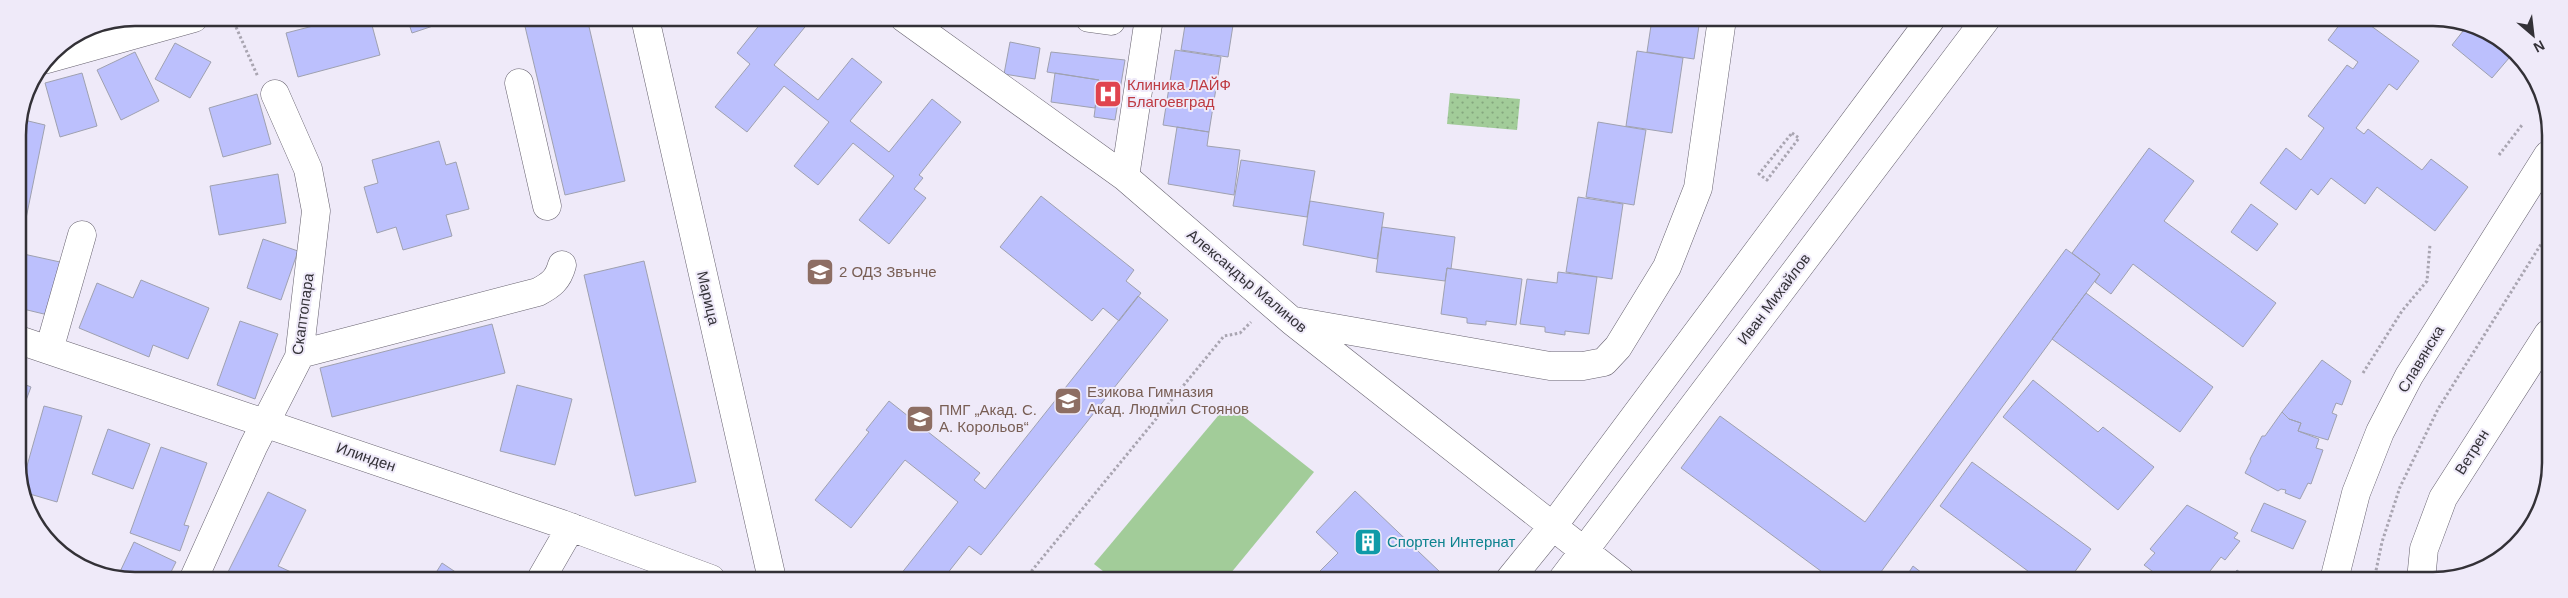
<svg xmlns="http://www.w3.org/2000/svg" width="2568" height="598" font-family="Helvetica,sans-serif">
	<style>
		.grass { fill: url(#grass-dots) }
		.garden { fill: #a2cc99 }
		.building { fill: #bcc0fd; stroke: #9fa1b0 }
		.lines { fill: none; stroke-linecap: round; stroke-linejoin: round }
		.minor-casing { stroke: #67626f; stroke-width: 29 }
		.path { stroke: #a9a5b1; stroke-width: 3; stroke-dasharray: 2.5 2.5; stroke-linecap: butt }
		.minor { stroke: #fff; stroke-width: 28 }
		.labels { text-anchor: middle; stroke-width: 4; stroke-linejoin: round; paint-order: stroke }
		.health-label { font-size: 15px; fill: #be3a42; stroke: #efeaf9; text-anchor: start }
		.education-label { font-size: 15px; fill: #785e54; stroke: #efeaf9; text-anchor: start }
		.street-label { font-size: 15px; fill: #333137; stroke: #efeaf9 }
		.culture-label { font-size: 15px; fill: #0d838f; stroke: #efeaf9; text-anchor: start }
		.rim { fill: none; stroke: #333137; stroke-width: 2.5 }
	</style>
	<defs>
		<pattern id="grass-dots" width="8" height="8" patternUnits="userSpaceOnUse" patternTransform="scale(1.25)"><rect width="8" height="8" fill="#a2cc99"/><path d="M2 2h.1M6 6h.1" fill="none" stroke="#85a67e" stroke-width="1.8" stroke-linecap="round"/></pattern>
	</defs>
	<rect width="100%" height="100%" fill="#efeaf9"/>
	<!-- grass -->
	<path class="grass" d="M 1450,93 L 1520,99 L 1517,130 L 1447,124 Z"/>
	<!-- garden -->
	<path class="garden" d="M 1228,404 L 1314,472 L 1226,579 L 1113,579 L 1094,564 Z"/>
	<!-- building -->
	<path class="building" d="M 344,18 L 370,18 L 380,55 L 298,77 L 286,33 Z
		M 407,18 L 440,18 L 442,23 L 412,33 Z
		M 523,18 L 587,18 L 625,181 L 565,195 Z
		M 765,18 L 804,18 L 809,22 L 774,65 L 818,100 L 852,58 L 882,82 L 850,121 L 889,152 L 932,99 L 961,122 L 919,175 L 923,178 L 914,189 L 926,198 L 889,244 L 859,220 L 894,176 L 853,143 L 818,185 L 794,166 L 829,122 L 784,86 L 747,132 L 715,107 L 750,64 L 737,53 Z
		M 1186,19 L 1234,19 L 1228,57 L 1181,50 Z
		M 1652,19 L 1700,19 L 1694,59 L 1647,52 Z
		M 2343,20 L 2363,20 L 2419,61 L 2397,90 L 2389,84 L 2356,128 L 2364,134 L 2368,129 L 2422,170 L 2431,159 L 2468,187 L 2435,231 L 2377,187 L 2365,204 L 2331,178 L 2318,195 L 2311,189 L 2296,210 L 2260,183 L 2286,148 L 2301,160 L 2324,128 L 2308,116 L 2347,65 L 2353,69 L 2358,62 L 2328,40 Z
		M 2467,26 L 2515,51 L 2492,78 L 2452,45 Z
		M 1010,42 L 1040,48 L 1035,79 L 1004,74 Z
		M 175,43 L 211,62 L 190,98 L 155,79 Z
		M 1175,50 L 1221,57 L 1209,132 L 1163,125 Z
		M 1637,51 L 1683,58 L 1672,133 L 1626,126 Z
		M 135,52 L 159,101 L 121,120 L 97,70 Z
		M 1051,52 L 1125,60 L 1115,120 L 1094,117 L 1099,80 L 1047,72 Z
		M 82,73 L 97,126 L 60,137 L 45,83 Z
		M 1055,73 L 1099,80 L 1095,108 L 1051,102 Z
		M 257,94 L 271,144 L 223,157 L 209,108 Z
		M 20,119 L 45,125 L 19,253 L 60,262 L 48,315 L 19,308 L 18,128 Z
		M 1598,122 L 1646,130 L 1634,205 L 1586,197 Z
		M 1177,127 L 1209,132 L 1207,146 L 1240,150 L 1234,195 L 1168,184 Z
		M 439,141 L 446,165 L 456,162 L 469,209 L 446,215 L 452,236 L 403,250 L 396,227 L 377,233 L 364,187 L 378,183 L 372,160 Z
		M 2149,148 L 2194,181 L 2164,221 L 2276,303 L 2243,347 L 2133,264 L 2111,294 L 2095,282 L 2100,274 L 2072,253 Z
		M 1241,160 L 1315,171 L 1307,217 L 1233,206 Z
		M 278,174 L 286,223 L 219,235 L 210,186 Z
		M 1041,196 L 1134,270 L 1126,281 L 1141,293 L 1119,321 L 1103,308 L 1092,321 L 1000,247 Z
		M 1578,197 L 1623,204 L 1612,279 L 1566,272 Z
		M 1310,201 L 1384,213 L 1377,259 L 1303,245 Z
		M 2251,204 L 2278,224 L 2257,251 L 2231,232 Z
		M 1382,227 L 1455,237 L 1451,269 L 1447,268 L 1445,281 L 1376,272 Z
		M 263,239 L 298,251 L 281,300 L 247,288 Z
		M 2066,249 L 2100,274 L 1875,580 L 1869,580 L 1862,575 L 1858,580 L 1833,580 L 1681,468 L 1720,416 L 1865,522 Z
		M 644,261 L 696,482 L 635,496 L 584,275 Z
		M 1447,268 L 1522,279 L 1516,325 L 1486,321 L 1486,325 L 1467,323 L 1467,318 L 1441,314 Z
		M 1558,272 L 1597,277 L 1589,334 L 1565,331 L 1565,335 L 1545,332 L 1545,327 L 1520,324 L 1527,279 L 1557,283 Z
		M 141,280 L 209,308 L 188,359 L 153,345 L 149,357 L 79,328 L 97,283 L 133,298 Z
		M 2086,293 L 2213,387 L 2180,432 L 2052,339 Z
		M 1138,296 L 1168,320 L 981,555 L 969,546 L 943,579 L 897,579 L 958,502 L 905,460 L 851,528 L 815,500 L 869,432 L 866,430 L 889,401 L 980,473 L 974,480 L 985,489 Z
		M 240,321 L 278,334 L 255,399 L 217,385 Z
		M 492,324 L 505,373 L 332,417 L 320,368 Z
		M 2322,360 L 2351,381 L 2342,405 L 2336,403 L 2332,413 L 2337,415 L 2328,440 L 2298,431 L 2301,423 L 2289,419 L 2282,412 Z
		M 2033,380 L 2098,432 L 2103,427 L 2154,467 L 2118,510 L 2003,417 Z
		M 19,382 L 31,387 L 19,419 Z
		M 517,385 L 572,399 L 555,465 L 500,451 Z
		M 44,406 L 82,416 L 57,502 L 23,492 L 21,487 Z
		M 2282,412 L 2289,419 L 2301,423 L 2298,431 L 2319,439 L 2316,448 L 2323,450 L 2311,484 L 2308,483 L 2300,499 L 2285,493 L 2286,490 L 2281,489 L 2278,491 L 2245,473 L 2251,461 L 2250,459 L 2262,436 L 2265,436 Z
		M 108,429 L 150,444 L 133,489 L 92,474 Z
		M 161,447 L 207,463 L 184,525 L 189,526 L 180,551 L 130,533 Z
		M 1972,462 L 2091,549 L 2069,580 L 2040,580 L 1940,506 Z
		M 1355,491 L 1440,572 L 1433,579 L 1312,579 L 1338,553 L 1316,532 Z
		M 268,492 L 306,510 L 278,566 L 304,578 L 225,578 Z
		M 2264,503 L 2306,521 L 2293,549 L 2251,531 Z
		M 2187,505 L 2238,533 L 2234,538 L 2240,541 L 2225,560 L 2221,557 L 2203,580 L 2164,580 L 2144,565 L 2155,553 L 2150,549 Z
		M 134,542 L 176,562 L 168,578 L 122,578 L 118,576 Z
		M 442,563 L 466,579 L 432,579 Z
		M 1913,566 L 1931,580 L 1904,580 Z
		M 2237,570 L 2251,580 L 2229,580 Z"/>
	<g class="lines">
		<!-- minor casing -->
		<g class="minor-casing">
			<path id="minor" d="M 645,18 L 772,579
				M 904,18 L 1125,177 L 1292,321 L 1621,580
				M 1089,18 L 1111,21
				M 47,59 L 194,18
				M 519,83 L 547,206
				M 1125,177 L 1149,18
				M 1294,321 L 1550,366 L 1583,366 L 1604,362 L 1618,347 L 1667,267 L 1698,188 L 1722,19
				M 19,340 L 562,524 L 711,579
				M 49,350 L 82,235
				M 300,354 L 538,292 C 551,285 558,280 562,265
				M 194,578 L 253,447 L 299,357 L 316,211 L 308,169 L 275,94
				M 541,579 L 571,527
				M 1510,579 L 1553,526 L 1931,19
				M 1562,580 L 1986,19
				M 2334,580 L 2356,493 L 2380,432 L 2409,376 L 2548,155
				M 2421,580 L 2424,549 L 2443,498 L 2548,334"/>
		</g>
		<!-- path -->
		<path class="path" d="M 232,18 L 258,77
			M 1792,133 L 1799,138 L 1767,180 L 1759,174 Z
			M 2499,155 L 2522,125
			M 2363,373 L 2402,311 L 2427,281 L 2430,244
			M 1025,579 L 1224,336 L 1240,333 L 1251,322
			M 2374,580 L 2382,542 L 2400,487 L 2438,409 L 2548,233"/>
		<!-- minor -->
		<use href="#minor" class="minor"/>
	</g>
	<!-- icons -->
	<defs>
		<g id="hospital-square" transform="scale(1.4375)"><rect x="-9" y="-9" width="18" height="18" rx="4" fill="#e0444e" stroke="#efeaf9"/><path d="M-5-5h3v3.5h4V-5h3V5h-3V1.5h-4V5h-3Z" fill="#fff"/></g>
		<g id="school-square" transform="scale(1.4375)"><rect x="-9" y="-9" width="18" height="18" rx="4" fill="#8d6e63" stroke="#efeaf9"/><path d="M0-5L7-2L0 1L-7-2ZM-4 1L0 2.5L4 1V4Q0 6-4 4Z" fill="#fff"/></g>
		<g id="building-square" transform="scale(1.4375)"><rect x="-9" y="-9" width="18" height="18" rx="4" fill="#0f9aa8" stroke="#efeaf9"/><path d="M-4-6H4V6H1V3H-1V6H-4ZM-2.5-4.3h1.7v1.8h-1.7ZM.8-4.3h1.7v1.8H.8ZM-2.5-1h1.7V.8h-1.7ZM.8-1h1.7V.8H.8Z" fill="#fff"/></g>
	</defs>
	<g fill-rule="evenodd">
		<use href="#hospital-square" x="1108" y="94"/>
		<use href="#school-square" x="820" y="272"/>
		<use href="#school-square" x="1068" y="401"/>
		<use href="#school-square" x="920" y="419"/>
		<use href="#building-square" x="1368" y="542"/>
	</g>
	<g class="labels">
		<!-- health labels -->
		<g class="health-label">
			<text x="1127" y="90">Клиника ЛАЙФ<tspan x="1127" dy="17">Благоевград</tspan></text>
		</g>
		<!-- education labels -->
		<g class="education-label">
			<text x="839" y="277">2 ОДЗ Звънче</text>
			<text x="1087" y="397">Езикова Гимназия<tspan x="1087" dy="17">Акад. Людмил Стоянов</tspan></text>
			<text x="939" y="415">ПМГ „Акад. С.<tspan x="939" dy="17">А. Корольов“</tspan></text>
		</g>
		<!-- street labels -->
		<g class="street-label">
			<text transform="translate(1247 281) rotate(40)" y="5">Александър Малинов</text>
			<text transform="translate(708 298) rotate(77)" y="5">Марица</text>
			<text transform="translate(1774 299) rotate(-53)" y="5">Иван Михайлов</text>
			<text transform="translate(303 314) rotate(-82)" y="5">Скаптопара</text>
			<text transform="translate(2421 359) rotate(-59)" y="5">Славянска</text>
			<text transform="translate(2472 452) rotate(-58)" y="5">Ветрен</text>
			<text transform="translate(366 457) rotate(19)" y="5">Илинден</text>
		</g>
		<!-- culture labels -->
		<g class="culture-label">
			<text x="1387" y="547">Спортен Интернат</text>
		</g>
	</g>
	<!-- crop -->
	<path d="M0 0H2568V598H0ZM135 26H2433A109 109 0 0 1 2542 135V463A109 109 0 0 1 2433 572H135A109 109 0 0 1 26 463V135A109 109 0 0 1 135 26Z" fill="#efeaf9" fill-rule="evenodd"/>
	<path class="rim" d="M135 26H2433A109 109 0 0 1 2542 135V463A109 109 0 0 1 2433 572H135A109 109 0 0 1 26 463V135A109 109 0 0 1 135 26Z"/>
	<!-- north arrow -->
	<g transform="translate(2533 35) rotate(152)" stroke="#efeaf9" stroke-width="4" paint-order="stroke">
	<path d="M0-4L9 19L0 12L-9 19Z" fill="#333137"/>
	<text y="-8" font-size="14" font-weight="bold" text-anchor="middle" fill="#333137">N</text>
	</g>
</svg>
